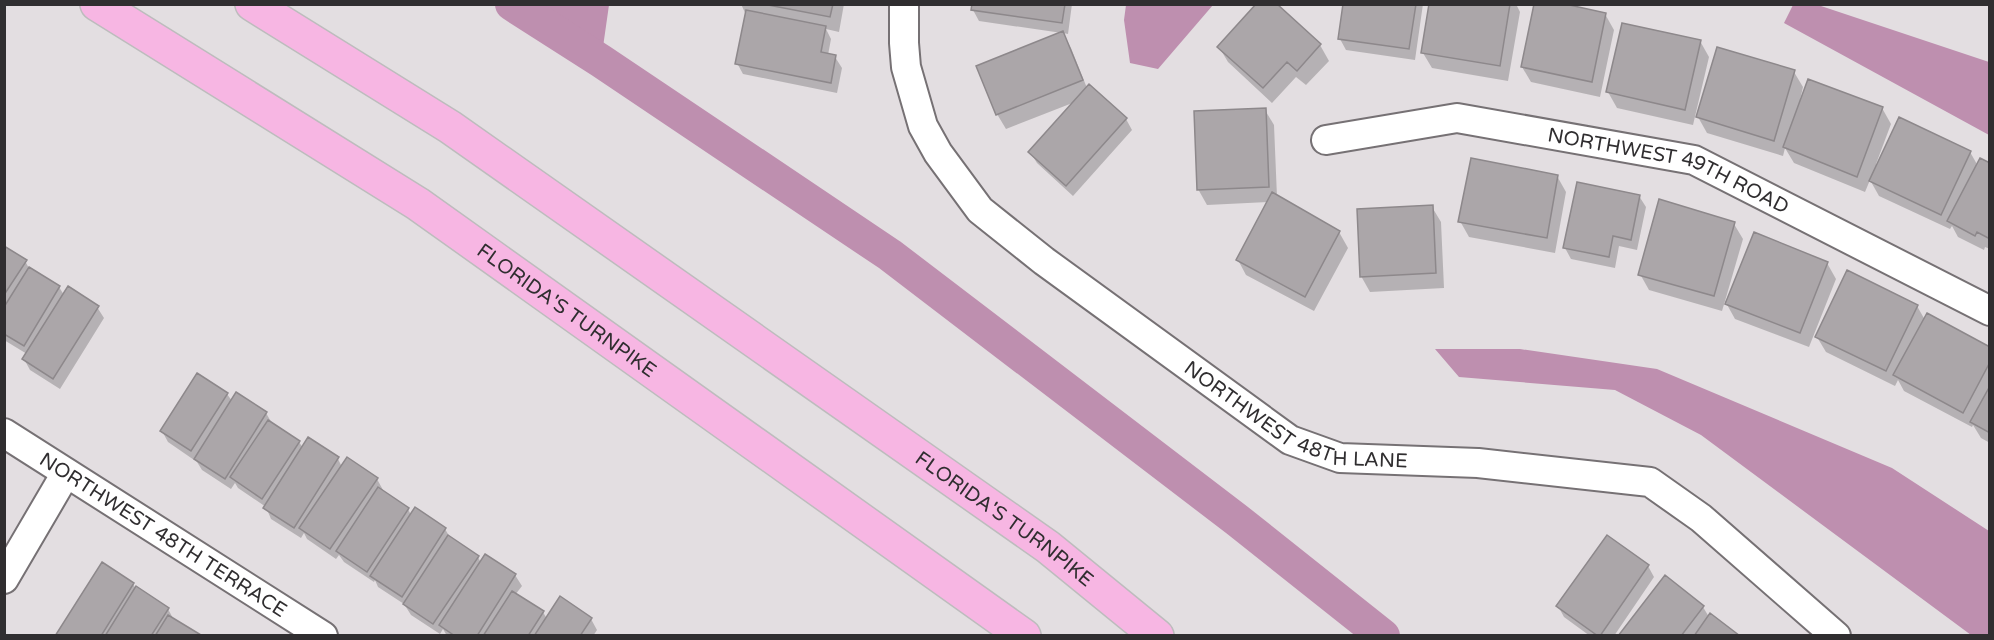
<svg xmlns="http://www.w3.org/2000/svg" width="1994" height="640" font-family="'Varela Round',sans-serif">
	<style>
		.water { fill: #be8faf }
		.shadow { fill: #0003 }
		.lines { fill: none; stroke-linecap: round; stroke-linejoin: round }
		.canal { stroke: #be8faf; stroke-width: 34 }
		.building { fill: #aba6a9; stroke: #8d888b; stroke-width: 1.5 }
		.minor-casing { stroke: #767174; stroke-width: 32 }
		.motorway-casing { stroke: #bdbcbd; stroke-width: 36 }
		.minor { stroke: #fff; stroke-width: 28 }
		.motorway { stroke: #f7b6e3; stroke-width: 33 }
		.labels { text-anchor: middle; stroke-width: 4.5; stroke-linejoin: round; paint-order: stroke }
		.street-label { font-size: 20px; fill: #302e30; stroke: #f0ebee }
	</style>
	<rect width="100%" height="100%" fill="#e3dee1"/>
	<!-- water -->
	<path class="water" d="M 512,5 L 609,5 L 601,61 Z
		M 1126,5 L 1126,4 L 1213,5 L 1158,69 L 1130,63 L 1124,20 Z
		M 1793,5 L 1818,5 L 1989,62 L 1989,135 L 1784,23 Z
		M 1435,349 L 1520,349 L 1657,369 L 1892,468 L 1989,531 L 1989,635 L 1971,635 L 1701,435 L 1615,390 L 1459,377 Z"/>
	<!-- shadow -->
	<path class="shadow" d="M 741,4 L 844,4 L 839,32 L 826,29 L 831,39 L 828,55 L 835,57 L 842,68 L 837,93 L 743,74 L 737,63 L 746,15 Z
		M 973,4 L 1072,4 L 1068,34 L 1063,33 L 1071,48 L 1087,88 L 1126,119 L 1132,130 L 1073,196 L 1037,163 L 1030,152 L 1075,102 L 1006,129 L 997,114 L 1062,33 L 979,21 L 973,10 Z
		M 1275,4 L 1320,45 L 1329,61 L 1306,85 L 1296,77 L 1272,103 L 1228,62 L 1219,47 Z
		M 1345,4 L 1423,4 L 1415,60 L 1346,50 L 1340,39 Z
		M 1431,4 L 1516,4 L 1520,12 L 1508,81 L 1432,68 L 1423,53 Z
		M 1605,14 L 1614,30 L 1600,97 L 1531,82 L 1522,67 Z
		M 1700,41 L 1709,57 L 1693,125 L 1617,108 L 1608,92 Z
		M 1794,72 L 1803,87 L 1800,100 L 1882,108 L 1891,124 L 1876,164 L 1970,152 L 1978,166 L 1990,164 L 1990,249 L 1985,247 L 1984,250 L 1958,237 L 1952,226 L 1950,229 L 1879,196 L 1870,180 L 1865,192 L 1794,163 L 1785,148 L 1783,156 L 1707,133 L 1698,117 Z
		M 1265,110 L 1274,125 L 1277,197 L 1339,232 L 1348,248 L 1314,311 L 1246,275 L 1238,260 L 1268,202 L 1207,205 L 1198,189 Z
		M 1557,176 L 1566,192 L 1555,253 L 1469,237 L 1460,221 Z
		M 1639,196 L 1646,207 L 1637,250 L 1619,246 L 1615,268 L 1571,259 L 1565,248 Z
		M 1432,207 L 1441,222 L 1444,288 L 1370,292 L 1361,276 Z
		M 1734,224 L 1743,239 L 1725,301 L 1827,263 L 1836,279 L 1809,347 L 1735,319 L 1725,301 L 1722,311 L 1649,290 L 1640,274 Z
		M 4,248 L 25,261 L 30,270 L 59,287 L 64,295 L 97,307 L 104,318 L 60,389 L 30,370 L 24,359 L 27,354 L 4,340 Z
		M 1917,306 L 1925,320 L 1990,348 L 1990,443 L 1981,438 L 1973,425 L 1972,427 L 1904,391 L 1898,380 L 1895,386 L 1826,352 L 1817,337 Z
		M 227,394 L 232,401 L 266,413 L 273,425 L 299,442 L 303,448 L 338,459 L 342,467 L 377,479 L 383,490 L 382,492 L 408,509 L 411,515 L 445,529 L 451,539 L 478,557 L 481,563 L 515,575 L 522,586 L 515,595 L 543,612 L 547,619 L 591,619 L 597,630 L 593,636 L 447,636 L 443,629 L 440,634 L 411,615 L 404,604 L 378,587 L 375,580 L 374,582 L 344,562 L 339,555 L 336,559 L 307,539 L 304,533 L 301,538 L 271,519 L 266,507 L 238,488 L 235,483 L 231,489 L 202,470 L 197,462 L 168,442 L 162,431 Z
		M 1648,566 L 1654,577 L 1614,636 L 1590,636 L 1564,617 L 1558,606 Z
		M 133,584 L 136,589 L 168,609 L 174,620 L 198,636 L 57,636 Z
		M 1703,607 L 1709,617 L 1737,636 L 1620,636 Z"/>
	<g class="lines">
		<!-- canal -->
		<path class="canal" d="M 512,4 L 601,61 L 890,255 L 1237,520 L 1383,636"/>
	</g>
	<!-- building -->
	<path class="building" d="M 763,4 L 833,4 L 830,17 Z
		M 972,4 L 1065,4 L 1062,23 L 971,10 Z
		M 1256,4 L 1277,4 L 1321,44 L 1297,71 L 1287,62 L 1263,88 L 1217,47 Z
		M 1343,4 L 1416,4 L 1409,49 L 1338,39 Z
		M 1429,4 L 1510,4 L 1500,66 L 1421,53 Z
		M 1534,4 L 1565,4 L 1606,13 L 1592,82 L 1521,67 Z
		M 746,10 L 826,26 L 821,52 L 836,55 L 831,83 L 735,64 Z
		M 1622,23 L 1701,40 L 1685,110 L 1606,92 Z
		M 1063,31 L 1083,80 L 996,115 L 976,66 Z
		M 1717,47 L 1795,70 L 1774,141 L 1696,117 Z
		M 1808,79 L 1883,107 L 1857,177 L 1783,147 Z
		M 1089,84 L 1127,118 L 1066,186 L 1028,152 Z
		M 1266,108 L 1269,187 L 1197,190 L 1194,111 Z
		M 1899,117 L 1971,151 L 1941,215 L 1869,181 Z
		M 1471,158 L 1558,175 L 1547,238 L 1458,222 Z
		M 1980,158 L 1990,163 L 1990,239 L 1977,232 L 1975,236 L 1947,221 Z
		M 1577,182 L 1640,195 L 1631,240 L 1613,236 L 1609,257 L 1563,248 Z
		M 1272,192 L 1340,231 L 1305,297 L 1236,260 Z
		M 1659,199 L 1735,222 L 1714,296 L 1638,275 Z
		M 1433,205 L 1436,273 L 1360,277 L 1357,209 Z
		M 1754,232 L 1828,262 L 1800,333 L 1725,304 Z
		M 4,246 L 27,260 L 4,295 Z
		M 29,267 L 60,286 L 24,346 L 4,334 L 4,307 Z
		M 1847,270 L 1918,305 L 1886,371 L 1815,337 Z
		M 68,286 L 99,306 L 53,379 L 22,359 Z
		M 1927,313 L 1990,347 L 1990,362 L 1963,413 L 1893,375 Z
		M 197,373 L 228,393 L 191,451 L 160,431 Z
		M 1990,386 L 1990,433 L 1970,422 Z
		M 236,392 L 267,412 L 225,479 L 194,459 Z
		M 268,420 L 300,441 L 262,499 L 230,477 Z
		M 308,437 L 339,457 L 294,528 L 263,508 Z
		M 347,457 L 378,478 L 330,549 L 299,528 Z
		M 378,487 L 409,508 L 367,572 L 336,551 Z
		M 415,507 L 446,528 L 402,597 L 370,576 Z
		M 448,535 L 479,556 L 433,624 L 403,604 Z
		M 1607,535 L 1649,565 L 1600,636 L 1598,636 L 1556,606 Z
		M 485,554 L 516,574 L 477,636 L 455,636 L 439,625 Z
		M 102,562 L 134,583 L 101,636 L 55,636 Z
		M 1665,575 L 1704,606 L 1681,636 L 1618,636 Z
		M 136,586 L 169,608 L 151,636 L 105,636 Z
		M 512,591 L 544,611 L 528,636 L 483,636 Z
		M 560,596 L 592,618 L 580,636 L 534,636 Z
		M 1710,613 L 1740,636 L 1694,636 Z
		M 168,615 L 201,635 L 201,636 L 155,636 Z"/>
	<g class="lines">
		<!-- minor casing -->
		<g class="minor-casing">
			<g id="minor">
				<path id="s1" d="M 904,4 L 904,43 L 906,67 L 923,126 L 938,153 L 980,210 L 1044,261 L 1290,440 L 1340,458 L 1478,463 L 1650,482 L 1701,518 L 1836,636"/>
				<path id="s2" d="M 1326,140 L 1457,118 L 1694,160 L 1990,311"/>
				<path id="s3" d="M 4,433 L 323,636"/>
				<path d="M 4,579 L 66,473"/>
			</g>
		</g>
		<!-- motorway casing -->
		<g class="motorway-casing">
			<g id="motorway">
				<path id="s4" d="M 97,4 L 418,204 L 1024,636"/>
				<path id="s5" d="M 252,4 L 450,127 L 1048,547 L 1157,636"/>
			</g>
		</g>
		<!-- minor -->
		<use href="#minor" class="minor"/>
		<!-- motorway -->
		<use href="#motorway" class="motorway"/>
	</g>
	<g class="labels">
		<!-- street labels -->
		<g class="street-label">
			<text dy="7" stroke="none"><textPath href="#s2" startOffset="352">NORTHWEST 49TH ROAD</textPath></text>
			<text dy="7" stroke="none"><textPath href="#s4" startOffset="561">FLORIDA'S TURNPIKE</textPath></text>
			<text dy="7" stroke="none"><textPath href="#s1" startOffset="609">NORTHWEST 48TH LANE</textPath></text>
			<text dy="7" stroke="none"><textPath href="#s5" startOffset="912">FLORIDA'S TURNPIKE</textPath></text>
			<text dy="7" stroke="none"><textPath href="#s3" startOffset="189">NORTHWEST 48TH TERRACE</textPath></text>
		</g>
	</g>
	<!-- border -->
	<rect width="1994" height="640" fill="none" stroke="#302e30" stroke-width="12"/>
</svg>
